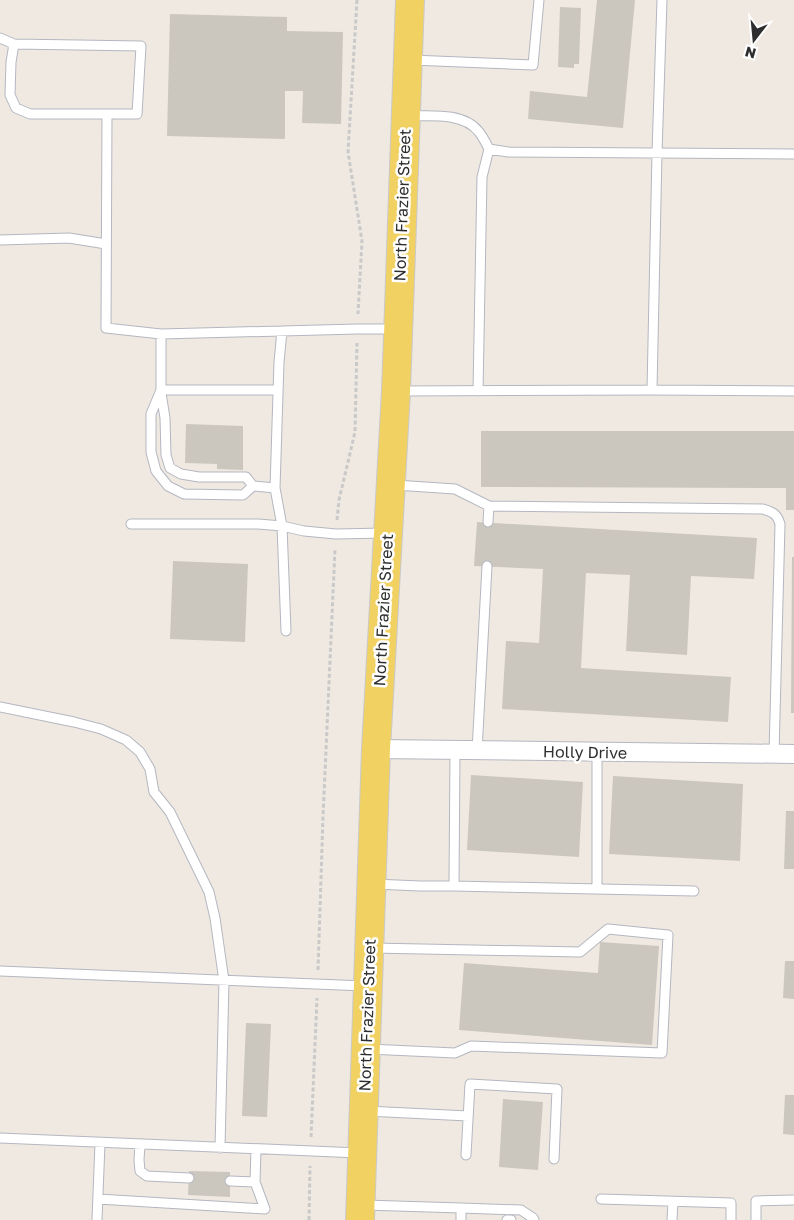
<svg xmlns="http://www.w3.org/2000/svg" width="794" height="1220" font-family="'Golos Text',sans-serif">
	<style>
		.building { fill: #cbc7bf }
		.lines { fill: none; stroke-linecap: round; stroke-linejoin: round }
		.lane-casing { stroke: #b4b7c1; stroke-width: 11 }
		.street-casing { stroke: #b4b7c1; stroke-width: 20 }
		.primary-casing { stroke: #c9c9c9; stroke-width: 30 }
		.path { stroke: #c9c9c9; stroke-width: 3; stroke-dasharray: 4 2.5; stroke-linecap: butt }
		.lane { stroke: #fff; stroke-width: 9 }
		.street { stroke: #fff; stroke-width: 18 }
		.primary { stroke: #f2d163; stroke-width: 28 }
		.labels { text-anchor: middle; stroke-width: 5; stroke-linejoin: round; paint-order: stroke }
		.street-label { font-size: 16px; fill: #2e2e2e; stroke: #fff }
	</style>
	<rect width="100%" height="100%" fill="#efe9e1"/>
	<!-- building -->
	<path class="building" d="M 597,0 L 635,0 L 623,128 L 528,119 L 530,91 L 587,97 Z
		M 560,7 L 581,8 L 579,64 L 574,64 L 574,68 L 558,67 Z
		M 170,14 L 287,17 L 287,31 L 343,32 L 341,124 L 302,123 L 303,91 L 285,91 L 285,139 L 167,136 Z
		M 186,424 L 243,426 L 243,470 L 217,469 L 217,464 L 185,463 Z
		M 481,431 L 794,431 L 794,510 L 786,510 L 786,488 L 481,487 Z
		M 477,522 L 757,538 L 754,579 L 691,576 L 687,655 L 626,651 L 630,575 L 586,573 L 581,668 L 731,677 L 728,722 L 502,709 L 506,641 L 539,643 L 543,569 L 474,566 Z
		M 792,557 L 794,557 L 794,713 L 791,713 Z
		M 173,561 L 248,564 L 245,642 L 170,639 Z
		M 471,775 L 583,782 L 579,857 L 467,850 Z
		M 613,776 L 743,784 L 740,861 L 609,854 Z
		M 786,811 L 794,811 L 794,869 L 784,869 Z
		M 600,942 L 659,946 L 652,1045 L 459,1030 L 464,963 L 598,973 Z
		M 785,961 L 794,961 L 794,999 L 783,998 Z
		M 246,1023 L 271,1024 L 267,1117 L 242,1116 Z
		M 785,1095 L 794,1095 L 794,1135 L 783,1134 Z
		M 503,1099 L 543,1102 L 538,1170 L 499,1167 Z
		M 189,1171 L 230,1172 L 230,1197 L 188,1195 Z"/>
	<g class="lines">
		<!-- lane casing -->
		<g class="lane-casing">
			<path id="lane" d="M 0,38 L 14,44 L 141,46 L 137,114 L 30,114 L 16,108 L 10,95 L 11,62 L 14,44
				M 411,60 L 533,65 L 539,0
				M 107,114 L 106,328 L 161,334 L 357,329 L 395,329
				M 408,116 C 430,116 464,112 479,132 C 483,137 486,143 489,149 L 508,152 L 794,154
				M 0,240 L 69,238 L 106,244
				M 282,331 L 279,362 L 275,488 L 282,526 L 286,631
				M 161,334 L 161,390 L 278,390
				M 161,390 L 151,414 L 151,452 L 156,471 L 168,486 L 184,494 L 243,495 L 253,486 L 275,488
				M 652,390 L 657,153 L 662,0
				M 399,391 L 652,390 L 794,391
				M 478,391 L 482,177 L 489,149
				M 161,393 L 165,418 L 166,455 L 170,468 L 181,474 L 199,477 L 246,477 L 253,486
				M 395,485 L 455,489 L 489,506 L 763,509 C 773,512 777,514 780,524 L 774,754
				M 488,522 L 489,506
				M 131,524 L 258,524 L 282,526 L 304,531 L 336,534 L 385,533
				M 0,707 L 74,722 L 101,729 L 126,740 L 140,752 L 150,769 L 154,792 L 170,812 L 209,892 L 215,918 L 224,981 L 220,1148
				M 477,751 L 487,566
				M 597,752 L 597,889
				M 374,884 L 420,886 L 454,886 L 694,891
				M 454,886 L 455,750
				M 0,971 L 365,986
				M 368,1049 L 455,1053 L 471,1046 L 662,1053 L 668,935 L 608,929 L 580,952 L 372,948
				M 366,1111 L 468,1116
				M 0,1138 L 359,1153
				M 140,1144 L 139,1160 L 140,1171 L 147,1176 L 189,1178
				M 466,1155 L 470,1084 L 557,1089 L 554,1159
				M 230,1181 L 255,1182
				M 98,1199 L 265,1209 L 255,1182 L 256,1149
				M 601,1199 L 731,1203 L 731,1220
				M 364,1205 L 461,1208
				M 97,1220 L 100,1143
				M 461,1220 L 461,1208 L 521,1210 L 533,1218 L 534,1220
				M 507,1220 L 511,1220
				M 672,1220 L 673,1202
				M 756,1220 L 756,1201 L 794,1200"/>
		</g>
		<!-- street casing -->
		<g class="street-casing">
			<path id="street" d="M 376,749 L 794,754"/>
		</g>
		<!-- primary casing -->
		<g class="primary-casing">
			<path id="primary" d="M 360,1220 L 376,749 L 396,391 L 410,0"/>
		</g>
		<!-- path -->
		<path class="path" d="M 357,0 L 348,152 L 362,241 L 358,314
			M 337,520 L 339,500 L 355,432 L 357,343
			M 318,970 L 323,817 L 335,549
			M 311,1137 L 317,998
			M 309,1220 L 310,1166"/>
		<!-- lane -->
		<use href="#lane" class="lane"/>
		<!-- street -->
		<use href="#street" class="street"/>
		<!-- primary -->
		<use href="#primary" class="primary"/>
	</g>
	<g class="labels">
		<!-- street labels -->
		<g class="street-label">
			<text transform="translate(402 205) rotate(-88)" y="6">North Frazier Street</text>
			<text transform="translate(383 610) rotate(-87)" y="6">North Frazier Street</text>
			<text transform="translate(585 752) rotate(1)" y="6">Holly Drive</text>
			<text transform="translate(367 1015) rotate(-88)" y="6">North Frazier Street</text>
		</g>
	</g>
	<!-- north arrow -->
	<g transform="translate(754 40) rotate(196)" stroke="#ffffff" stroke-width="4" paint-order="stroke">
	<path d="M0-4L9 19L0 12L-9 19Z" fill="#2e2e2e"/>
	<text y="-8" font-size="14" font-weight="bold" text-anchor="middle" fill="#2e2e2e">N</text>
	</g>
</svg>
